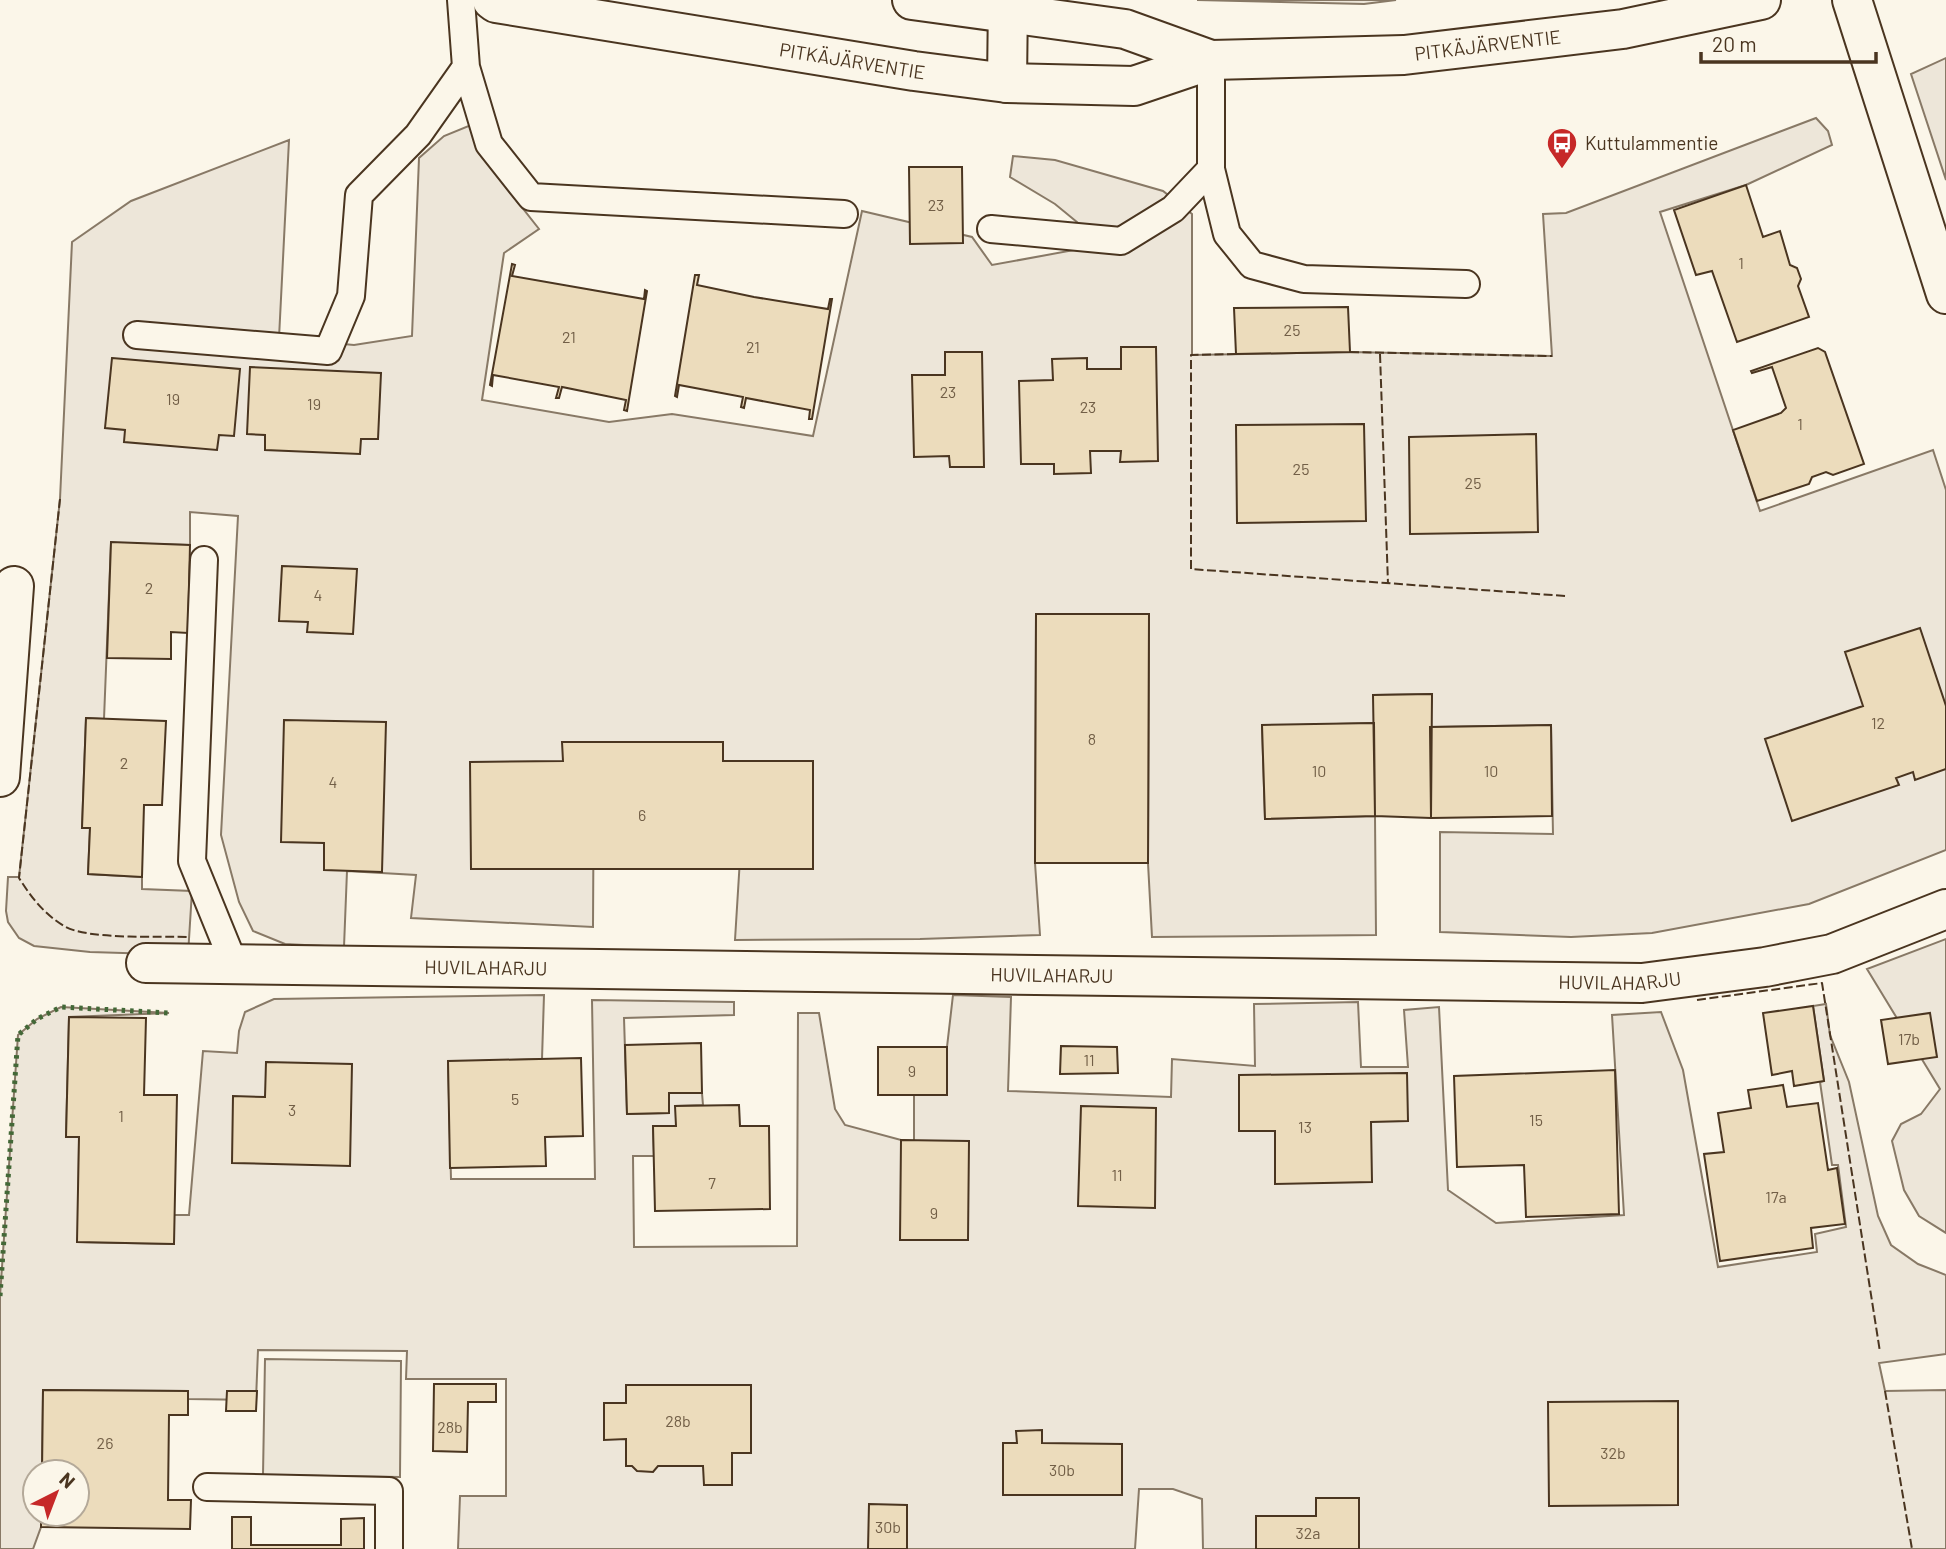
<svg xmlns="http://www.w3.org/2000/svg" width="1946" height="1549" font-family="Barlow,sans-serif">
	<style>
		.green { fill: #ede6d9; stroke: #887966; stroke-width: 2 }
		.parking { fill: #ede7d9; stroke: #887966; stroke-width: 2 }
		.building { fill: #ecdcbc; stroke: #4a3520; stroke-width: 2 }
		.lines { fill: none; stroke-linecap: round; stroke-linejoin: round }
		.lane-casing { stroke: #4a3520; stroke-width: 30 }
		.street-casing { stroke: #4a3520; stroke-width: 42 }
		.secondary-casing { stroke: #4a3520; stroke-width: 42 }
		.primary-casing { stroke: #4a3520; stroke-width: 42 }
		.lane { stroke: #fbf6e9; stroke-width: 26 }
		.street { stroke: #fbf6e9; stroke-width: 38 }
		.secondary { stroke: #fbf6e9; stroke-width: 38 }
		.primary { stroke: #fbf6e9; stroke-width: 38 }
		.hedge { stroke: #436837; stroke-width: 5; stroke-dasharray: 3.5 5; stroke-linecap: butt }
		.fence { stroke: #4a3520; stroke-width: 2; stroke-dasharray: 9 3.5; stroke-linecap: butt }
		.labels { text-anchor: middle; stroke-width: 5; stroke-linejoin: round; paint-order: stroke }
		.number-label { font-size: 16px; fill: #725f47 }
		.street-label { font-size: 19px; fill: #4a3520; stroke: #fbf6e9 }
		.poi-label { font-size: 19px; fill: #4a3520; stroke: #fbf6e9; text-anchor: start }
	</style>
	<rect width="100%" height="100%" fill="#fbf6e9"/>
	<!-- green -->
	<path class="green" d="M 1197,0 L 1396,0 L 1364,4 Z
		M 1946,58 L 1946,180 L 1911,74 Z
		M 1816,118 L 1828,131 L 1832,145 L 1746,185 L 1660,212 L 1760,511 L 1933,450 L 1946,490 L 1946,850 L 1809,904 L 1652,933 L 1571,937 L 1440,932 L 1440,832 L 1553,834 L 1551,725 L 1430,727 L 1432,694 L 1374,695 L 1374,723 L 1262,726 L 1265,819 L 1375,816 L 1376,935 L 1152,937 L 1148,863 L 1149,615 L 1036,614 L 1035,863 L 1040,935 L 920,939 L 735,940 L 746,761 L 723,761 L 723,743 L 594,743 L 593,927 L 411,918 L 416,875 L 347,871 L 344,947 L 285,944 L 253,931 L 239,902 L 221,835 L 238,516 L 190,512 L 190,545 L 111,543 L 104,719 L 86,718 L 82,828 L 90,828 L 88,874 L 142,877 L 142,889 L 192,891 L 188,955 L 90,952 L 34,946 L 19,938 L 8,922 L 6,911 L 8,877 L 19,877 L 60,499 L 72,242 L 131,201 L 289,140 L 279,338 L 354,345 L 412,336 L 419,158 L 444,136 L 471,125 L 495,173 L 539,229 L 504,253 L 482,400 L 609,422 L 672,414 L 813,436 L 862,211 L 972,237 L 992,265 L 1085,248 L 1083,227 L 1055,204 L 1010,177 L 1013,156 L 1055,160 L 1163,191 L 1192,214 L 1192,355 L 1350,352 L 1552,356 L 1543,214 L 1566,213 Z
		M 1946,939 L 1946,1233 L 1919,1216 L 1904,1190 L 1892,1141 L 1901,1124 L 1921,1114 L 1940,1089 L 1867,969 Z
		M 544,995 L 542,1059 L 448,1062 L 451,1179 L 595,1179 L 592,1000 L 734,1002 L 734,1015 L 624,1018 L 627,1114 L 669,1113 L 669,1093 L 702,1093 L 703,1105 L 676,1106 L 676,1126 L 653,1127 L 654,1156 L 633,1156 L 634,1247 L 797,1246 L 798,1013 L 819,1013 L 835,1109 L 845,1125 L 901,1140 L 914,1141 L 914,1095 L 947,1095 L 947,1047 L 953,995 L 1011,997 L 1008,1091 L 1171,1097 L 1172,1059 L 1255,1066 L 1254,1004 L 1358,1002 L 1361,1067 L 1408,1067 L 1404,1010 L 1439,1007 L 1448,1190 L 1496,1223 L 1624,1215 L 1612,1015 L 1661,1012 L 1683,1070 L 1718,1267 L 1817,1252 L 1815,1234 L 1846,1227 L 1838,1165 L 1832,1165 L 1820,1082 L 1824,1081 L 1813,1006 L 1826,1004 L 1830,1035 L 1849,1082 L 1878,1216 L 1891,1245 L 1918,1264 L 1946,1275 L 1946,1354 L 1879,1363 L 1885,1391 L 1946,1390 L 1946,1549 L 1203,1549 L 1202,1499 L 1173,1489 L 1139,1489 L 1135,1549 L 458,1549 L 460,1496 L 506,1496 L 506,1379 L 406,1379 L 407,1351 L 258,1350 L 256,1400 L 188,1399 L 187,1391 L 43,1390 L 42,1472 L 35,1472 L 35,1514 L 41,1514 L 41,1527 L 33,1549 L 0,1549 L 0,1296 L 18,1035 L 37,1019 L 61,1007 L 169,1013 L 69,1017 L 66,1136 L 79,1137 L 78,1242 L 174,1244 L 174,1215 L 189,1215 L 203,1051 L 237,1053 L 239,1031 L 245,1012 L 274,999 Z"/>
	<!-- parking -->
	<path class="parking" d="M 265,1359 L 401,1361 L 400,1477 L 263,1475 Z"/>
	<!-- building -->
	<path class="building" d="M 909,167 L 962,167 L 963,243 L 910,244 Z
		M 1746,185 L 1763,237 L 1780,231 L 1790,265 L 1797,268 L 1801,279 L 1798,286 L 1809,317 L 1737,342 L 1712,271 L 1696,275 L 1674,210 Z
		M 512,264 L 515,265 L 512,276 L 644,299 L 645,290 L 647,291 L 627,411 L 624,410 L 626,400 L 562,387 L 559,398 L 556,398 L 559,387 L 493,375 L 492,386 L 490,385 Z
		M 695,275 L 699,275 L 697,285 L 754,297 L 828,309 L 830,299 L 832,299 L 812,419 L 809,419 L 810,410 L 746,398 L 744,408 L 741,407 L 743,397 L 679,385 L 677,397 L 675,396 Z
		M 1348,307 L 1350,352 L 1236,354 L 1234,308 Z
		M 1121,347 L 1156,347 L 1158,461 L 1120,462 L 1121,451 L 1090,451 L 1091,473 L 1054,474 L 1054,464 L 1021,464 L 1019,381 L 1053,380 L 1052,359 L 1087,358 L 1087,369 L 1121,369 Z
		M 1818,348 L 1825,352 L 1864,464 L 1833,475 L 1826,472 L 1812,477 L 1809,484 L 1757,501 L 1733,430 L 1781,413 L 1786,408 L 1772,367 L 1752,373 L 1751,371 Z
		M 945,352 L 982,352 L 984,467 L 950,467 L 949,456 L 914,457 L 912,375 L 945,375 Z
		M 112,358 L 240,369 L 234,436 L 219,435 L 217,450 L 124,442 L 125,430 L 105,428 Z
		M 250,367 L 381,373 L 378,439 L 361,439 L 360,454 L 265,450 L 265,435 L 247,434 Z
		M 1364,424 L 1366,521 L 1237,523 L 1236,425 Z
		M 1536,434 L 1538,532 L 1410,534 L 1409,437 Z
		M 111,542 L 190,545 L 188,633 L 171,632 L 171,659 L 107,658 Z
		M 282,566 L 357,569 L 353,634 L 307,632 L 308,622 L 279,621 Z
		M 1036,614 L 1149,614 L 1148,863 L 1035,863 Z
		M 1920,628 L 1946,706 L 1946,769 L 1915,780 L 1913,772 L 1896,778 L 1899,785 L 1792,821 L 1765,739 L 1863,706 L 1845,652 Z
		M 1432,694 L 1431,818 L 1375,816 L 1373,695 Z
		M 86,718 L 166,721 L 162,805 L 144,805 L 142,877 L 88,874 L 90,828 L 82,828 Z
		M 284,720 L 386,722 L 382,872 L 324,870 L 324,843 L 281,842 Z
		M 1374,723 L 1375,816 L 1265,819 L 1262,725 Z
		M 1551,725 L 1552,816 L 1431,818 L 1430,727 Z
		M 562,742 L 723,742 L 723,761 L 813,761 L 813,869 L 471,869 L 470,762 L 563,761 Z
		M 1813,1006 L 1824,1081 L 1794,1086 L 1792,1071 L 1772,1075 L 1763,1013 Z
		M 1930,1013 L 1937,1057 L 1888,1064 L 1881,1020 Z
		M 69,1017 L 146,1018 L 144,1095 L 177,1095 L 174,1244 L 77,1242 L 79,1137 L 66,1137 Z
		M 701,1043 L 702,1093 L 669,1093 L 669,1113 L 627,1114 L 625,1045 Z
		M 1061,1046 L 1117,1047 L 1118,1073 L 1060,1074 Z
		M 878,1047 L 947,1047 L 947,1095 L 878,1095 Z
		M 581,1058 L 583,1136 L 545,1137 L 546,1166 L 450,1168 L 448,1061 Z
		M 266,1062 L 352,1064 L 350,1166 L 232,1163 L 233,1096 L 265,1097 Z
		M 1615,1070 L 1619,1214 L 1526,1217 L 1524,1165 L 1457,1167 L 1454,1076 Z
		M 1407,1073 L 1408,1121 L 1371,1122 L 1372,1182 L 1275,1184 L 1275,1131 L 1239,1131 L 1239,1075 Z
		M 1783,1085 L 1787,1107 L 1818,1103 L 1828,1170 L 1837,1168 L 1845,1224 L 1811,1228 L 1813,1248 L 1720,1261 L 1704,1154 L 1724,1152 L 1718,1113 L 1751,1108 L 1748,1090 Z
		M 739,1105 L 740,1126 L 769,1126 L 770,1209 L 655,1211 L 653,1126 L 676,1126 L 675,1106 Z
		M 1081,1106 L 1156,1108 L 1155,1208 L 1078,1206 Z
		M 901,1140 L 969,1141 L 968,1240 L 900,1240 Z
		M 434,1384 L 496,1384 L 496,1402 L 468,1402 L 467,1452 L 433,1451 Z
		M 626,1385 L 751,1385 L 751,1453 L 732,1453 L 732,1485 L 704,1485 L 703,1466 L 658,1466 L 653,1472 L 637,1471 L 632,1466 L 626,1466 L 626,1439 L 604,1440 L 604,1403 L 626,1403 Z
		M 43,1390 L 188,1391 L 188,1415 L 169,1415 L 168,1500 L 191,1500 L 190,1529 L 41,1527 L 41,1514 L 77,1514 L 77,1472 L 42,1472 Z
		M 227,1391 L 257,1391 L 256,1411 L 226,1411 Z
		M 1678,1401 L 1678,1505 L 1549,1506 L 1548,1402 Z
		M 1042,1430 L 1042,1443 L 1122,1444 L 1122,1495 L 1003,1495 L 1003,1443 L 1017,1443 L 1016,1431 Z
		M 1316,1498 L 1359,1498 L 1359,1549 L 1256,1549 L 1256,1516 L 1316,1516 Z
		M 869,1504 L 907,1505 L 907,1549 L 868,1549 Z
		M 232,1517 L 251,1517 L 251,1545 L 341,1545 L 341,1519 L 364,1518 L 364,1549 L 232,1549 Z"/>
	<g class="lines">
		<!-- lane casing -->
		<g class="lane-casing">
			<path id="lane" d="M 461,0 L 466,67 L 489,144 L 531,197 L 844,214
				M 1211,60 L 1211,169 L 1227,234 L 1252,265 L 1304,279 L 1466,284
				M 991,229 L 1121,241 L 1173,209 L 1211,169
				M 137,335 L 328,351 L 351,296 L 359,195 L 418,135 L 466,67
				M 204,560 L 192,861 L 234,964
				M 207,1487 L 389,1491 L 389,1549"/>
		</g>
		<!-- street casing -->
		<g class="street-casing">
			<g id="street">
				<path d="M 1007,83 L 1008,0"/>
				<path d="M 0,777 L 14,586"/>
				<path id="s1" d="M 146,963 L 1642,983 L 1765,967 L 1832,954 L 1946,909"/>
			</g>
		</g>
		<!-- secondary casing -->
		<g class="secondary-casing">
			<path id="secondary" d="M 1852,0 L 1946,294"/>
		</g>
		<!-- primary casing -->
		<g class="primary-casing">
			<g id="primary">
				<path id="s2" d="M 492,0 L 496,3 L 914,71 L 1007,83 L 1134,86 L 1211,60 L 1404,55 L 1623,29 L 1761,0"/>
				<path d="M 912,0 L 1125,29 L 1211,60"/>
			</g>
		</g>
		<!-- lane -->
		<use href="#lane" class="lane"/>
		<!-- street -->
		<use href="#street" class="street"/>
		<!-- secondary -->
		<use href="#secondary" class="secondary"/>
		<!-- primary -->
		<use href="#primary" class="primary"/>
		<!-- hedge -->
		<path class="hedge" d="M 0,1296 L 18,1035 L 37,1019 L 61,1007 L 169,1013"/>
		<!-- fence -->
		<path class="fence" d="M 1350,352 L 1552,356
			M 1236,354 L 1191,355 L 1191,569 L 1566,596
			M 1380,354 L 1388,584
			M 60,499 L 19,878 C 31,897 44,914 64,926 C 87,940 159,936 189,937
			M 1697,1000 L 1822,983 L 1880,1352
			M 1885,1391 L 1912,1549"/>
	</g>
	<!-- icons -->
	<defs>
		<g id="bus-pin" transform="scale(1.575)"><path d="M0 17L-7.5 6A9.5 9.5 0 1 1 7.5 6Z" fill="#c62828" stroke="#fbf6e9"/><path d="M-5-6H5V4H4V6H2V4H-2V6H-4V4H-5ZM-3.5-4V0h7V-4ZM-3.5 1.2v1.5H-2V1.2ZM2 1.2v1.5H3.5V1.2Z" fill="#fff"/></g>
	</defs>
	<g fill-rule="evenodd">
		<use href="#bus-pin" x="1562" y="143"/>
	</g>
	<g class="labels">
		<!-- number labels -->
		<g class="number-label">
			<text x="936" y="211">23</text>
			<text x="1741" y="269">1</text>
			<text x="1292" y="336">25</text>
			<text x="569" y="343">21</text>
			<text x="753" y="353">21</text>
			<text x="948" y="398">23</text>
			<text x="173" y="405">19</text>
			<text x="314" y="410">19</text>
			<text x="1088" y="413">23</text>
			<text x="1800" y="430">1</text>
			<text x="1301" y="475">25</text>
			<text x="1473" y="489">25</text>
			<text x="149" y="594">2</text>
			<text x="318" y="601">4</text>
			<text x="1878" y="729">12</text>
			<text x="1092" y="745">8</text>
			<text x="124" y="769">2</text>
			<text x="1319" y="777">10</text>
			<text x="1491" y="777">10</text>
			<text x="333" y="788">4</text>
			<text x="642" y="821">6</text>
			<text x="1909" y="1045">17b</text>
			<text x="1089" y="1066">11</text>
			<text x="912" y="1077">9</text>
			<text x="515" y="1105">5</text>
			<text x="292" y="1116">3</text>
			<text x="121" y="1122">1</text>
			<text x="1536" y="1126">15</text>
			<text x="1305" y="1133">13</text>
			<text x="1117" y="1181">11</text>
			<text x="712" y="1189">7</text>
			<text x="1776" y="1203">17a</text>
			<text x="934" y="1219">9</text>
			<text x="678" y="1427">28b</text>
			<text x="450" y="1433">28b</text>
			<text x="105" y="1449">26</text>
			<text x="1613" y="1459">32b</text>
			<text x="1062" y="1476">30b</text>
			<text x="888" y="1533">30b</text>
			<text x="1308" y="1539">32a</text>
		</g>
		<!-- street labels -->
		<g class="street-label">
			<text dy="7" stroke="none"><textPath href="#s2" startOffset="1008">PITKÄJÄRVENTIE</textPath></text>
			<text dy="7" stroke="none"><textPath href="#s2" startOffset="366">PITKÄJÄRVENTIE</textPath></text>
			<text dy="7" stroke="none"><textPath href="#s1" startOffset="340">HUVILAHARJU</textPath></text>
			<text dy="7" stroke="none"><textPath href="#s1" startOffset="906">HUVILAHARJU</textPath></text>
			<text dy="7" stroke="none"><textPath href="#s1" startOffset="1474">HUVILAHARJU</textPath></text>
		</g>
		<!-- poi labels -->
		<g class="poi-label">
			<text x="1585" y="150">Kuttulammentie</text>
		</g>
	</g>
	<!-- north arrow -->
	<g transform="translate(56 1493) rotate(42)"><circle r="33" fill="#fbf6e9" stroke="#b4a999" stroke-width="2"/>
	<path d="M0-5L12 26L0 18L-12 26Z" fill="#c62828"/>
	<text y="-10" font-size="19" font-weight="bold" text-anchor="middle" fill="#4a3520">N</text>
	</g>
	<!-- scale -->
	<path d="M1701 52v10h175v-10" fill="none" stroke="#4a3520" stroke-width="3.5"/>
	<text x="1712" y="52" font-size="21" fill="#4a3520" stroke="#fbf6e9" stroke-width="5" paint-order="stroke">20 m</text>
</svg>
